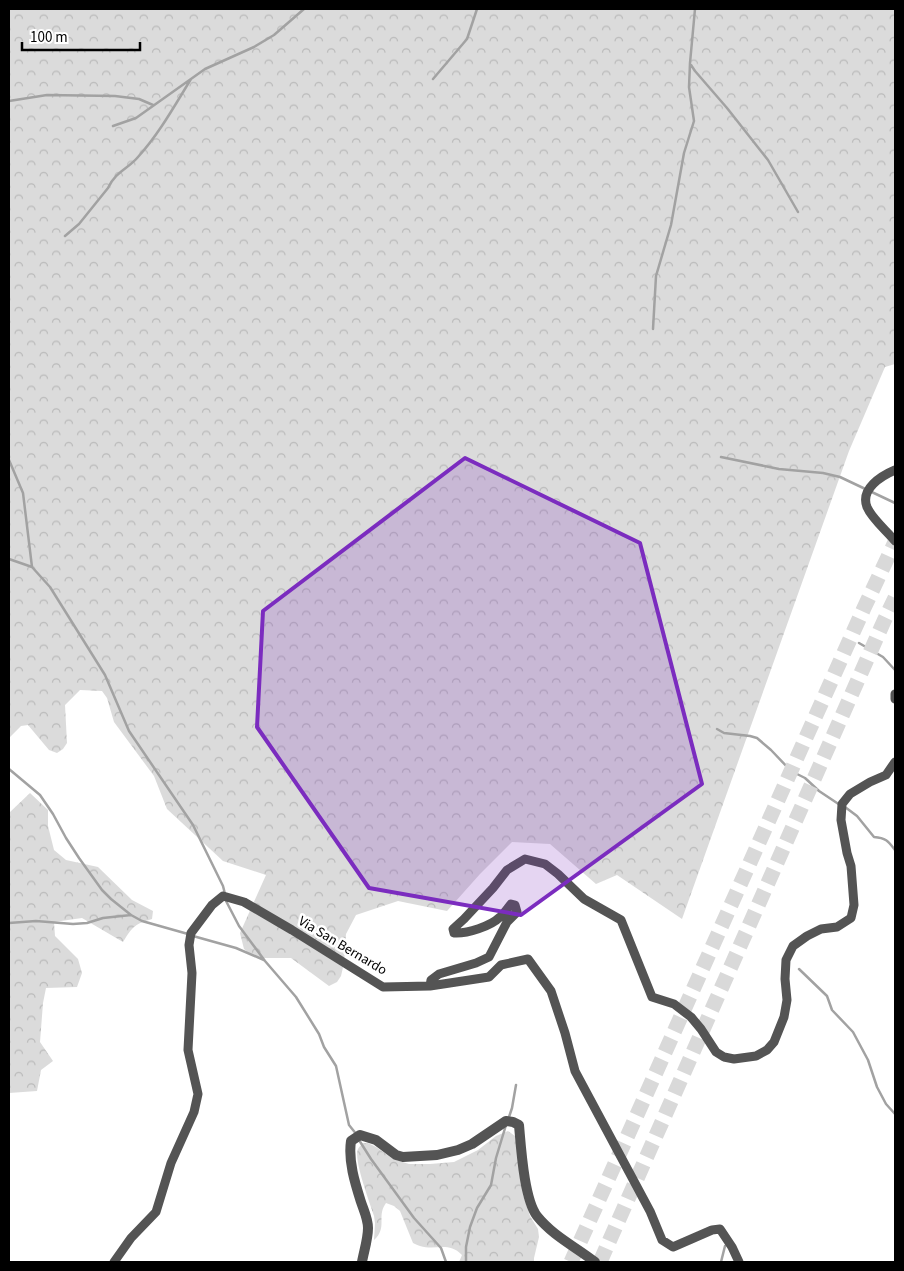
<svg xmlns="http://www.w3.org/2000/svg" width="904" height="1271" font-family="'Source Sans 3',sans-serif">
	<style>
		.forest { fill: url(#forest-crowns) }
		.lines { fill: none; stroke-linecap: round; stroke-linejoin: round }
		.stream { stroke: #a2a2a2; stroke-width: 2.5 }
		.motorway-tunnel { stroke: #d9d9d9; stroke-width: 15; stroke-dasharray: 15 8; stroke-linecap: butt }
		.minor { stroke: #545454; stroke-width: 9 }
		.tertiary { stroke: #545454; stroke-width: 10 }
		.marked { fill: #7b2cbf; fill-opacity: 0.2; stroke: #7b2cbf; stroke-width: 4; stroke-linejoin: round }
		.labels { text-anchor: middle; stroke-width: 5; stroke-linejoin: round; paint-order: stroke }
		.street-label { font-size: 14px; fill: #000; stroke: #fff }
	</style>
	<defs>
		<pattern id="forest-crowns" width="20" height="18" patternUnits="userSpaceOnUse" patternTransform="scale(1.25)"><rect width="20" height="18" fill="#dbdbdb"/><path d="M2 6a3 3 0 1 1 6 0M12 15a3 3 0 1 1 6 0" fill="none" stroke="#bababa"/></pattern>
	</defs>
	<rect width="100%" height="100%" fill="#fff"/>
	<!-- forest -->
	<path class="forest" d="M 9,9 L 895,9 L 895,364 L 885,367 L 849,451 L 682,919 L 617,875 L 596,884 L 550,844 L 512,842 L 480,874 L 447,911 L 398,901 L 356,915 L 346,934 L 344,963 L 341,976 L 337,982 L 329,986 L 291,958 L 258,958 L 250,954 L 244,949 L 240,933 L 266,875 L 223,861 L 167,809 L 154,776 L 114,722 L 107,698 L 102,691 L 80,690 L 65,705 L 67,743 L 63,749 L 57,753 L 49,750 L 28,725 L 21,726 L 9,738 Z
		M 30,793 L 48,810 L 48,826 L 54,850 L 66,860 L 98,867 L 132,900 L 153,911 L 152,919 C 135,924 133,926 123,942 L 82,918 L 54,922 L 55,936 L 78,959 L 82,973 L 77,987 L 46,988 L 43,1003 L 40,1042 L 53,1061 L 41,1070 L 37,1091 L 9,1093 L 9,813 Z
		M 508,1131 L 515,1136 L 523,1195 L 530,1216 L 538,1229 L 539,1237 L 534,1258 L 534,1262 L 459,1262 L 462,1255 C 448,1241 436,1251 420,1246 C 417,1245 415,1244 413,1243 L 400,1211 L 394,1206 L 386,1203 C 376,1217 388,1227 374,1240 L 375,1223 L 374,1216 C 370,1203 353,1159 358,1149 C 359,1147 362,1144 363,1143 L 368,1143 L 376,1147 L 393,1159 L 409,1164 L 430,1164 L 454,1162 L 478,1150 L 496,1136 Z"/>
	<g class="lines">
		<!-- stream -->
		<path class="stream" d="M 691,65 L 695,71 L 727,108 L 768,160 L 798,212
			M 433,79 L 467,39 L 477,9
			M 9,101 L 47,95 L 115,96 L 139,99 L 153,105
			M 113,126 L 136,118 L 205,69 L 254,47 L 274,35 L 304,9
			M 65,236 L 79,224 L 108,188 C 116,171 128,169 138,157 C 159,134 175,105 191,79
			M 653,329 L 656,276 L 671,225 L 684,153 L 694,121 L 689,87 L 690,63 L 695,9
			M 721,457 L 779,469 L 823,473 L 840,477 L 895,503
			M 9,460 L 23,493 L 32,567
			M 9,559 L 32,567 L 50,587 L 105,675 L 129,731 L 193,825 L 223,886 L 225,894
			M 859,643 L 883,657 L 895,670
			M 717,729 L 724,733 L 750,736 L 757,738 L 771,750 L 791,771 L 805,778 L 819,791 L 840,805
			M 9,769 L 40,795 L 53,814 L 66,838 L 79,858 L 102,890 L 111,899 L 131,915 L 142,921 L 188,934
			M 845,807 L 857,816 L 874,837 C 886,838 888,841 895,850
			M 225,899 L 239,926 L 265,961 L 296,997 L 319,1034 L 324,1047 L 336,1066 L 349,1125 L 357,1135
			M 9,923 L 36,921 L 73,924 L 87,923 L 103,918 L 131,915
			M 193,936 L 236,948 L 264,960
			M 799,969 L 827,996 L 832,1010 L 853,1032 L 868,1060 L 877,1087 L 886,1104 L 895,1114
			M 508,1120 L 512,1108 L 516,1085
			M 359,1140 L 371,1159 L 414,1218 L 441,1248 L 446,1262
			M 466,1262 L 466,1247 L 470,1227 L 477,1208 L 491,1185 L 496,1158 L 506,1125
			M 721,1262 L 725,1246"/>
		<!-- motorway-tunnel -->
		<path class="motorway-tunnel" d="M 571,1262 L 864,608 L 895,542
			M 600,1262 L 884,621 L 895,598"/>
		<!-- minor -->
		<path class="minor" d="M 895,470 C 881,476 860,489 867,507 C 872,519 887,531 895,541
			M 895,694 L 895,699
			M 430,986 L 431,980 L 439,974 L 476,963 L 489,957 L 507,922 L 517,912 L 515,905 L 511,904 C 507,909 504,914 500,917 C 491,926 467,934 454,933 L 453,929 L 464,919 L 493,888 L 507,870 L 525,859 L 545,864 L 558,874 L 584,899 L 621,920 L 652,997 L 674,1004 L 691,1017 L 701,1029 L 716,1052 L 724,1057 L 734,1059 L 756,1056 L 767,1050 L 774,1042 L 784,1017 L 787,1000 L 785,979 L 786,960 L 793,946 L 807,936 L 821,929 L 837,927 L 851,918 L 854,905 L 851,866 L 847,853 L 841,820 L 842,804 L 850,794 L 870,782 L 886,775 L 895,762
			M 114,1262 L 131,1238 L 156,1212 L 171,1163 L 194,1112 L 198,1094 L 188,1050 L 192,973 L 189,945 L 191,933 L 212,905 L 223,896 L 244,902 L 292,930 L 383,987 L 430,986 L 489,977 L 501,965 L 528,959 L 551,991 L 565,1033 L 575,1071 L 650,1211 L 662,1240 L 673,1247 L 712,1230 L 720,1229 L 732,1247 L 739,1262"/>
		<!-- tertiary -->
		<path class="tertiary" d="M 362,1262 C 364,1251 368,1239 368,1228 C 368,1219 364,1211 361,1202 C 355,1183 348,1161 351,1141 L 360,1135 L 376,1140 L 396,1155 L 403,1157 L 437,1155 L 458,1150 L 472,1144 L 506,1121 L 513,1122 L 519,1125 C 521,1147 524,1199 537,1216 C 553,1236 576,1247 595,1262"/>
	</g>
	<!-- marked area -->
	<path class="marked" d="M 465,458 L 640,543 L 702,784 L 521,915 L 369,888 L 257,727 L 263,611 Z"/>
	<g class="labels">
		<!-- street labels -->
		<g class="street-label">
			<text transform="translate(343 945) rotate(31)" y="5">Via San Bernardo</text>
		</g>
	</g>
	<!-- border -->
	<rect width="904" height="1271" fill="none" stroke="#000000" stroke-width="20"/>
	<!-- scale -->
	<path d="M22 42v8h118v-8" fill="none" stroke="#000000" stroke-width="2.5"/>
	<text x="30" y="42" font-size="15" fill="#000000" stroke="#ffffff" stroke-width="4" paint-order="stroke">100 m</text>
</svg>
